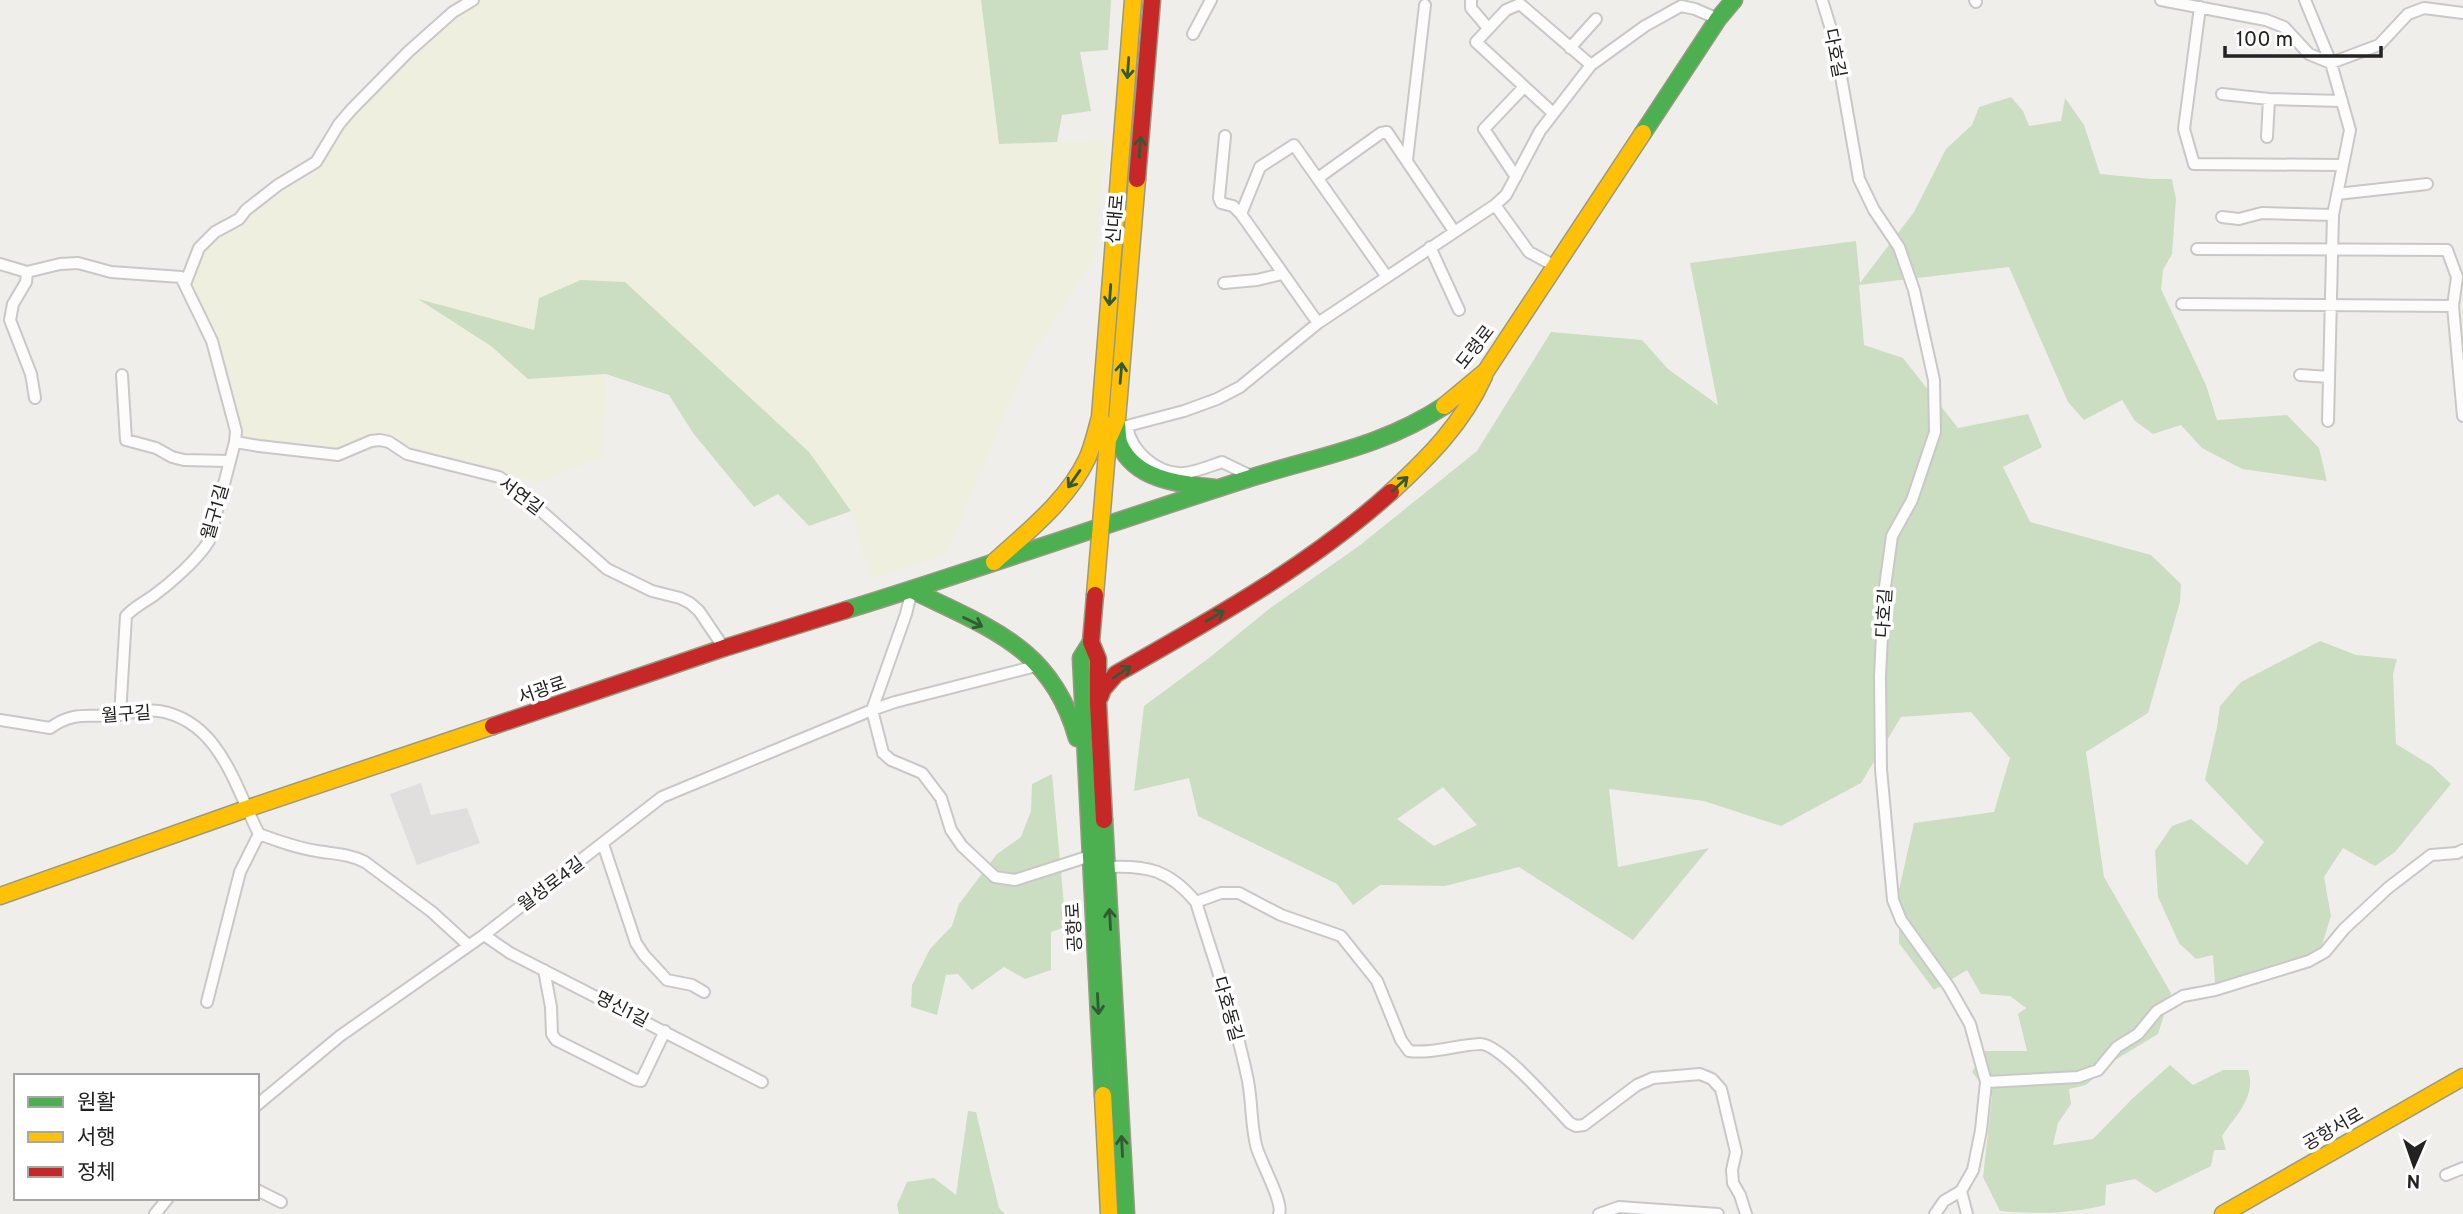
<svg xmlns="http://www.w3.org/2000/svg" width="2463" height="1214" font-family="Overpass,'Noto Sans KR',sans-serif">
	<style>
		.farmland { fill: #efefdf }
		.forest { fill: #cbdec1; fill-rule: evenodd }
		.parking { fill: #e0dfde }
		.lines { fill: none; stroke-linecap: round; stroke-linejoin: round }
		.street-casing { stroke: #c9c8c7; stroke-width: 14 }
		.fast-casing { stroke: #999a82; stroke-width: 19 }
		.slow-casing { stroke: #999a82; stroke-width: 19 }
		.jam-casing { stroke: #999a82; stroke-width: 19 }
		.street { stroke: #fdfcfc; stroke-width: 10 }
		.fast { stroke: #4caf50; stroke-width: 16 }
		.slow { stroke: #ffc107; stroke-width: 16 }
		.jam { stroke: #c62828; stroke-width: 16 }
		.oneway { stroke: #335a34 }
		.labels { text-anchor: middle; stroke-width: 7; stroke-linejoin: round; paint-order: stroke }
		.street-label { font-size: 18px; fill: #222; stroke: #fff }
	</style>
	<rect width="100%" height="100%" fill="#f0eeeb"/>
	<!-- farmland -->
	<path class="farmland" d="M 473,0 L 981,0 L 999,144 L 1106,141 L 1096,256 L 1026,365 L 946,555 L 871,579 L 851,511 L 809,452 L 534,331 L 421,300 L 491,346 L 528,379 L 606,374 L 604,456 L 537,483 L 509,473 L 417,456 L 380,440 L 330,454 L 244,443 L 232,412 L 216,355 L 181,277 L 199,248 L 278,185 L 315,177 L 324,151 L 339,124 L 467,3 Z"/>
	<!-- forest -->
	<path class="forest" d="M 981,0 L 1111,0 L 1108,50 L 1080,52 L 1091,111 L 1062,115 L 1057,142 L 999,144 Z
		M 2011,97 L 2023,111 L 2029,126 L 2061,121 L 2065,98 L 2084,125 L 2100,174 L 2152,179 L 2172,179 L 2176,199 L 2172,254 L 2163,270 L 2161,289 L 2206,385 L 2217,420 L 2287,415 L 2319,448 L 2327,481 L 2242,469 L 2202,448 L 2181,425 L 2153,434 L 2135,421 L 2122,400 L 2084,420 L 2068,402 L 2009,267 L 1859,285 L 1864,345 L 1903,358 L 1958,428 L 2028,414 L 2042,447 L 2003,467 L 2030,522 L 2151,555 L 2181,584 L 2180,602 L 2148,713 L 2086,752 L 2104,877 L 2171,993 L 2158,1034 L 2115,1060 L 2086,1085 L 2069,1089 L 2071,1104 L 2058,1123 L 2053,1145 L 2093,1139 L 2132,1099 L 2170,1065 L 2193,1085 L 2223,1070 L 2248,1070 C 2257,1096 2236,1115 2222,1136 L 2226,1150 L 2214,1150 L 2211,1166 L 2156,1193 L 2135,1179 L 2106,1185 L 2105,1205 C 2072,1214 2034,1214 2000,1211 L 1983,1177 L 1992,1097 L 1972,1072 L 1985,1051 L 2027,1051 L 2018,1014 L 2026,1008 L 2010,996 L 1981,994 L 1967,970 L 1934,990 L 1899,943 L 1899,890 L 1914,823 L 1994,812 L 2010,758 L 1971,712 L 1901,717 L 1861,783 L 1781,826 L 1704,801 L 1609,789 L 1618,867 L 1709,848 L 1633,940 L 1519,867 L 1445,886 L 1380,885 L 1353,905 L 1337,884 L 1198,816 L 1189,778 L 1134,791 L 1144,706 L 1209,658 L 1269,609 L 1359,546 L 1477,451 L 1551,332 L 1642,340 L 1668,369 L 1718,405 L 1690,263 L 1856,241 L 1860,283 L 1914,212 L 1946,149 L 1972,125 L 1979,107 ZM 1443,787 L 1477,825 L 1434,846 L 1397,819 Z
		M 581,280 L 625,282 L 809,452 L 851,511 L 809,526 L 778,494 L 754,507 L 693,433 L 669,395 L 606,374 L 528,379 L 491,346 L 418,299 L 534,330 L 539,298 Z
		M 2320,641 L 2356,655 L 2397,659 L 2393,674 L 2396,744 L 2432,766 L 2451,784 L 2395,852 L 2375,866 L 2343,848 L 2324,877 L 2331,916 L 2319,955 L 2215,983 L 2213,955 L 2196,959 L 2179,943 L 2158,897 L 2155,851 L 2172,826 L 2191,819 L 2247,865 L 2264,842 L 2205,780 L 2217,727 L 2220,706 L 2241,682 Z
		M 1052,774 L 1066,927 L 1051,932 L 1051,970 L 1025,979 L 1004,967 L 972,990 L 958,974 L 946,975 L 937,1015 L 911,1007 L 912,985 L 930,949 L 952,926 L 959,904 L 997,854 L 1021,837 L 1031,811 L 1032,784 Z
		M 968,1111 L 976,1112 L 999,1208 L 1005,1214 L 899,1214 L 897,1205 L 907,1182 L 934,1178 L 956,1195 Z"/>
	<!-- parking -->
	<path class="parking" d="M 421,783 L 431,815 L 467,808 L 480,843 L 417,865 L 390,794 Z"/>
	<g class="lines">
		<!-- street casing -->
		<g class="street-casing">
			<path id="street" d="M 1471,0 L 1471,8 L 1488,28
				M 1822,0 L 1835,42 L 1859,179 L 1874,210 L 1899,247 L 1914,290 L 1934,380 L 1935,432 L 1912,500 L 1892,536 L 1884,594 L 1880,676 L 1881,769 L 1893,900 L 1901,920 L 1949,987 L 1970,1024 L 1986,1082 L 1981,1130 L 1973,1170 L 1961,1191 L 1944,1201 L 1935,1214
				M 1975,0 L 1976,2
				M 2161,0 L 2266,20 L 2284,27 L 2309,54 L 2331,63 L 2379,45 L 2408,14 L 2424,8 L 2463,13
				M 2305,0 L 2331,63 L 2350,130 L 2333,215 L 2328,421
				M 2200,7 L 2184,129 L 2194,164 L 2343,165
				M 1193,34 L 1211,0
				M 1570,48 L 1596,19
				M 2222,94 L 2269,99 L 2342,101
				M 1553,113 L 1476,42 L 1506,10 L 1520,4 L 1591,65
				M 1225,136 L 1219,198 L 1221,203 L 1233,206 L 1241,214 L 1318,323
				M 2267,137 L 2269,99
				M 1407,160 L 1425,5
				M 1516,177 L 1484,129 L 1524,87
				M 1318,178 L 1381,133 L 1387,132 L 1454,231
				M 2337,194 L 2427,184
				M 1495,205 L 1529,252 L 1555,266
				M 1241,214 L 1260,167 L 1294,145 L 1387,277
				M 2222,217 L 2239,219 L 2262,213 L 2333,215
				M 1430,247 L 1459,310
				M 2197,249 L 2447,250 L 2457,277 L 2453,306 L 2463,416
				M 0,264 L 27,272 L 60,264 L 78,263 L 111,272 L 181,277 L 212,341 L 236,431 L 235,442 L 209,541 C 197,560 171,583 153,596 C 143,603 134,607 126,616 L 120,715
				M 27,272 L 26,282 L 13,304 L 10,320 L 31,374 L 35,398
				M 1224,283 L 1257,280 L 1282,274
				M 185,284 L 199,248 L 215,232 L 239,219 L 246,210 L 278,185 L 316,162 L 339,124 L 351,110 L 408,52 L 453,12 L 473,0
				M 2182,304 L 2453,306
				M 122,375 L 126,440 L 156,448 L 172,457 L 184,460 L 229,461
				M 2300,375 L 2329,377
				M 235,442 L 259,446 L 338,455 L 371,441 L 380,440 L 389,442 L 407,454 L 499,477 L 514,487 L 607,569 L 652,591 L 680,598 L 690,603 L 699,611 L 724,648
				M 1253,477 L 1222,462 C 1210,466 1196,472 1184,473 C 1157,475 1131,451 1127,426 L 1184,411 L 1217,399 L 1240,387 L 1318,323 L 1495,205 L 1506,195 L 1540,131 L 1591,65 L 1645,26 L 1681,6 L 1695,9 L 1718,19
				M 1040,665 L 895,702 L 872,710 L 883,753 L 891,760 L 922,773 L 941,798 L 951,830 L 962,846 L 995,877 L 1015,880 L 1090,856
				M 0,720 L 50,728 C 75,710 88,718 116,715 C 130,713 145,709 159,711 C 220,721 235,787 259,834 L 240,872 L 207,1002
				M 259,834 C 278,841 297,848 317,851 C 334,854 350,854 365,862 L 432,912 L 468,945
				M 603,844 L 636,943 L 644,955 L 667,980 L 692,985 L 704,992
				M 1107,867 C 1148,865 1169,870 1196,902 C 1214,961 1236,1021 1248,1081 C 1252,1102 1251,1124 1256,1145 C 1260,1162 1284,1202 1279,1214
				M 1196,902 L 1221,893 L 1239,893 L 1281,915 L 1341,936 L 1377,981 L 1401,1040 L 1409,1051 C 1433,1054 1456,1045 1480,1044 C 1500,1043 1554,1107 1570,1123 L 1576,1126 L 1584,1125 L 1637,1085 L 1653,1078 L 1700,1074 L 1712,1079 L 1721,1089 L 1736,1152 L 1732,1170 L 1733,1183 L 1740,1195 L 1746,1214
				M 484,935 L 510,953 L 762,1082
				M 544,970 L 551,1007 L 552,1034 L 556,1040 L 636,1080 L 641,1081 L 665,1031
				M 1986,1082 L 2078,1077 L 2098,1070 L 2117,1047 L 2138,1034 L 2157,1011 L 2183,996 L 2215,990 L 2309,961 L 2325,952 L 2344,929 L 2388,888 L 2431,855 L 2457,853 L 2463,850
				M 257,1105 L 340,1036 L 484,935 L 662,797 L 872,710 L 906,614 L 912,590
				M 2446,1175 L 2463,1168
				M 257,1190 L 281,1202
				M 1961,1191 L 1967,1214
				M 155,1214 L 168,1198
				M 1599,1214 L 1619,1207 L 1718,1214"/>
		</g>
		<!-- fast casing -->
		<g class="fast-casing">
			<path id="fast" d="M 1643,133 L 1718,19 L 1734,0
				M 1117,423 C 1118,430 1117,438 1120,445 C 1136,481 1182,484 1215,488
				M 912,590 C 989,628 1052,647 1077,738
				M 846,610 C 982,568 1115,521 1250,478 C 1319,456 1382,447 1444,406
				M 1091,642 L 1081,658 L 1103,1095
				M 1104,820 L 1126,1214"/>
		</g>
		<!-- slow casing -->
		<g class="slow-casing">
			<path id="slow" d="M 1444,406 L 1486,371 L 1643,133
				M 1108,440 L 1100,417 L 1133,0
				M 1391,492 C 1428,458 1463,423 1484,376
				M 994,562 C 1027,532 1067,501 1087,459 C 1093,446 1096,431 1100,417
				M 1095,595 L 1108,440 L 1117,420 L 1137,179
				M 0,896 L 246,809 L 493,726
				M 1103,1095 L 1109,1214
				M 2223,1214 L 2463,1077"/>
		</g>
		<!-- jam casing -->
		<g class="jam-casing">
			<path id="jam" d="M 1137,179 L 1152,0
				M 1095,595 L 1091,642 L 1098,659 L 1098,703 L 1104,820
				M 1100,697 L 1103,689 L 1116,674 C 1211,620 1309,566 1391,492
				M 493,726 L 724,648 L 846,610"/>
		</g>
		<!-- street -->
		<use href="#street" class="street"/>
		<!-- fast -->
		<use href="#fast" class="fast"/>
		<!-- slow -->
		<use href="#slow" class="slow"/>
		<!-- jam -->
		<use href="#jam" class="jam"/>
	</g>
	<!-- one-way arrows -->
	<defs><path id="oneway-shaft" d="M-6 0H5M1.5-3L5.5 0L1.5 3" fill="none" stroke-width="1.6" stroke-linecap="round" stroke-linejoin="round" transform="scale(1.75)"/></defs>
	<g class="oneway">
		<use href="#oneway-shaft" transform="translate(1128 68) rotate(94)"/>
		<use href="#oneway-shaft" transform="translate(1140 147) rotate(-85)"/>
		<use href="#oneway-shaft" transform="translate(1110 295) rotate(94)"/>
		<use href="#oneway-shaft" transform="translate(1121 373) rotate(-85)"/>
		<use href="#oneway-shaft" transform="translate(1074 479) rotate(125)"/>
		<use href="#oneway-shaft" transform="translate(1400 484) rotate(-43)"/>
		<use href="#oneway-shaft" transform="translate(1215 616) rotate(-30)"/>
		<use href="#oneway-shaft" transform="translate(973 622) rotate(26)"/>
		<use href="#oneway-shaft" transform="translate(1122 672) rotate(-34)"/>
		<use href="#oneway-shaft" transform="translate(1110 919) rotate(-93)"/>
		<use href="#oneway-shaft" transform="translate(1098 1004) rotate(87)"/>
		<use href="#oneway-shaft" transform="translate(1122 1146) rotate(-93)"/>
	</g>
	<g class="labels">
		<!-- street labels -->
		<g class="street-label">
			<text transform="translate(1835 53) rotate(79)" y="6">다호길</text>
			<text transform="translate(1115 219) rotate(-85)" y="6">신대로</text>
			<text transform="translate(1475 347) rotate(-52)" y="6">도령로</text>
			<text transform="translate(521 496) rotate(37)" y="6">서연길</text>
			<text transform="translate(215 512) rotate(-74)" y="6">월구1길</text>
			<text transform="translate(1884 613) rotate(-86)" y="6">다호길</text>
			<text transform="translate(542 690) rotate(-19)" y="6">서광로</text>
			<text transform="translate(126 714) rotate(-4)" y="6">월구길</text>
			<text transform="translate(551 884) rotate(-37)" y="6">월성로4길</text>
			<text transform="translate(1074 927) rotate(-93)" y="6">공항로</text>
			<text transform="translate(622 1009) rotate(27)" y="6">명신1길</text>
			<text transform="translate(1228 1009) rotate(74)" y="6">다호동길</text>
			<text transform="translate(2333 1129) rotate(-30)" y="6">공항서로</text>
		</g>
	</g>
	<!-- legend -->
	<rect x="14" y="1074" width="245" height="126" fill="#ffffff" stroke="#a7a7a7" stroke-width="2"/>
	<rect x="28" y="1097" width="35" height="10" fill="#4caf50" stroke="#a7a7a7" stroke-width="2"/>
	<text x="77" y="1109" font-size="21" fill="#222222">원활</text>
	<rect x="28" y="1132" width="35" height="10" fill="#ffc107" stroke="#a7a7a7" stroke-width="2"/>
	<text x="77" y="1144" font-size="21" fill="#222222">서행</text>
	<rect x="28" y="1167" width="35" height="10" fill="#c62828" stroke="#a7a7a7" stroke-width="2"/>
	<text x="77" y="1179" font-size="21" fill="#222222">정체</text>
	<!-- north arrow -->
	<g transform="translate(2414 1165) rotate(182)" stroke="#ffffff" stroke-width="5" paint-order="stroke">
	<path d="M0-5L12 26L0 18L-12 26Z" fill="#222222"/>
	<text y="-10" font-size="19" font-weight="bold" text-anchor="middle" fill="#222222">N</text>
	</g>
	<!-- scale -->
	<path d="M2225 46v10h156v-10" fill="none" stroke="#222222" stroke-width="3.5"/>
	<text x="2236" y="46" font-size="21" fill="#222222" stroke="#ffffff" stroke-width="5" paint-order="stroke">100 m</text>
</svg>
